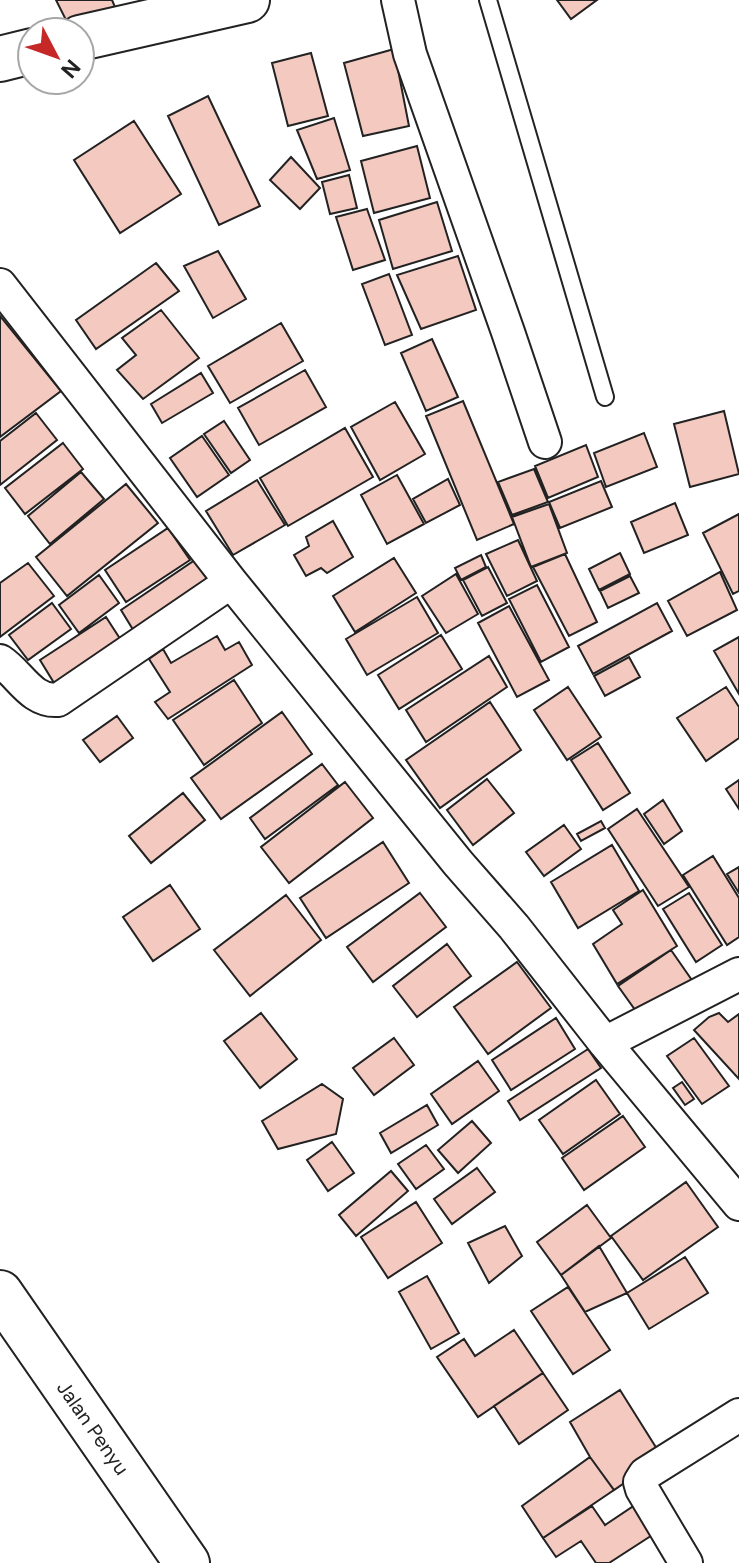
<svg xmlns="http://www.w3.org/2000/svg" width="739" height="1563" font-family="'DM Sans',sans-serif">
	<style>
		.building { fill: #f3c9c0; stroke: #222; stroke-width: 2 }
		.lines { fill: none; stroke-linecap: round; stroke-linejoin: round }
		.lane-casing { stroke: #222; stroke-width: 20 }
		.street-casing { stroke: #222; stroke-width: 36 }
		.secondary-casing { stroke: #222; stroke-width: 48 }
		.highway-casing { stroke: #222; stroke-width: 48 }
		.lane { stroke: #fff; stroke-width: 16 }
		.street { stroke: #fff; stroke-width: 32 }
		.secondary { stroke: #fff; stroke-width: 44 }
		.highway { stroke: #fff; stroke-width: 44 }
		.labels { text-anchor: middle; stroke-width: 6; stroke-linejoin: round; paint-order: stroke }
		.street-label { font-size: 20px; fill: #222; stroke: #fff }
	</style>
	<rect width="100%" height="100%" fill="#fff"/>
	<!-- building -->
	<path class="building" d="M 56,0 L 112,0 L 115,7 L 71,30 Z
		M 557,0 L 597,0 L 571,19 Z
		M 394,49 L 409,126 L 363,136 L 344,63 Z
		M 311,53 L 328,116 L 288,126 L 272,63 Z
		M 208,96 L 260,206 L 219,225 L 168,116 Z
		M 334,118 L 350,170 L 317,179 L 297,130 Z
		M 134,121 L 181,194 L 120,233 L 74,160 Z
		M 417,146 L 430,198 L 374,213 L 361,161 Z
		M 291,157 L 320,188 L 300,209 L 270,180 Z
		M 349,175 L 357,208 L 330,214 L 322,182 Z
		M 437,202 L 452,251 L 393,269 L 379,220 Z
		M 367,209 L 385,260 L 353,270 L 336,217 Z
		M 218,251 L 246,299 L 213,318 L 184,266 Z
		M 458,256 L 476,310 L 421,329 L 397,275 Z
		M 156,263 L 179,291 L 96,349 L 76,320 Z
		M 389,274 L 412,335 L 385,345 L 362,284 Z
		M 161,310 L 199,358 L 143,399 L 117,370 L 136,355 L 122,338 Z
		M 0,316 L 61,391 L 0,437 Z
		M 281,323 L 303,361 L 230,403 L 208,366 Z
		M 432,339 L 458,397 L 426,411 L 401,353 Z
		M 305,370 L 326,407 L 259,445 L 238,408 Z
		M 201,373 L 213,393 L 162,423 L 151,404 Z
		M 463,401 L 514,524 L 477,540 L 426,416 Z
		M 395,402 L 425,454 L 380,480 L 351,427 Z
		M 724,411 L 739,474 L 690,487 L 674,424 Z
		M 36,413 L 57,440 L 0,485 L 0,441 Z
		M 224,421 L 250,460 L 231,473 L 204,434 Z
		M 345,428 L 373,477 L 288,526 L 260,478 Z
		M 644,433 L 657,467 L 606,487 L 594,453 Z
		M 202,436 L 229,475 L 197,497 L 170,458 Z
		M 63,443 L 83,469 L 25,514 L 5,488 Z
		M 586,445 L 598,477 L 548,498 L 535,466 Z
		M 534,469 L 548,502 L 512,515 L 498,482 Z
		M 81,472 L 104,499 L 50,544 L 28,516 Z
		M 397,475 L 424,524 L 387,544 L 361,495 Z
		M 448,479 L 460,505 L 426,523 L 413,499 Z
		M 257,480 L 285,525 L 233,555 L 206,511 Z
		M 601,481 L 612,507 L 560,528 L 549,502 Z
		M 126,484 L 158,523 L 67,596 L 36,557 Z
		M 675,503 L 688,535 L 644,553 L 631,522 Z
		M 549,504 L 567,553 L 531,567 L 512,517 Z
		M 739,514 L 739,591 L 733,594 L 703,533 Z
		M 333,521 L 353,557 L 327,573 L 321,568 L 306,576 L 294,555 L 309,546 L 306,537 Z
		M 168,528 L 190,560 L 126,602 L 105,570 Z
		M 518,540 L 537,581 L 507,596 L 486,554 Z
		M 620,553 L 630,574 L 599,590 L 589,569 Z
		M 565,554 L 597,622 L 569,636 L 533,567 Z
		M 481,555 L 486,567 L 461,580 L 455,568 Z
		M 394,558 L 416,593 L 355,632 L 333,596 Z
		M 195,560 L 215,591 L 140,641 L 121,610 Z
		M 28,563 L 54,596 L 0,637 L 0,583 Z
		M 488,567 L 507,603 L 482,616 L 463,580 Z
		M 720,572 L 737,610 L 687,636 L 668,601 Z
		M 456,574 L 478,614 L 446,633 L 422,596 Z
		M 99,575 L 119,603 L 79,633 L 59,605 Z
		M 630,576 L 639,593 L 608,608 L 600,591 Z
		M 537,585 L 569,647 L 541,662 L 509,599 Z
		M 417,597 L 438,633 L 367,675 L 346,639 Z
		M 52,603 L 71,629 L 28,660 L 9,635 Z
		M 657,603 L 672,631 L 593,674 L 578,646 Z
		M 509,606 L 549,680 L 517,697 L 478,623 Z
		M 106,617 L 126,648 L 59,691 L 40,660 Z
		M 441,635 L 462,669 L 399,709 L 378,675 Z
		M 217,636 L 225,650 L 239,642 L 252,665 L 168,719 L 155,702 L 170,692 L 149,659 L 163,649 L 171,663 Z
		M 739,637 L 739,694 L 714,651 Z
		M 489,656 L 507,687 L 426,742 L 406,710 Z
		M 629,657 L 640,677 L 605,696 L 594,676 Z
		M 234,680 L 262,723 L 204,765 L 173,720 Z
		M 568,687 L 601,737 L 567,760 L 534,710 Z
		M 726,687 L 739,707 L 739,738 L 706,761 L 677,718 Z
		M 490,702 L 521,750 L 440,808 L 406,760 Z
		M 282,712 L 312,754 L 221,819 L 191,778 Z
		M 117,716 L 133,738 L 100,762 L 83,740 Z
		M 598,743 L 630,793 L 603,810 L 571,760 Z
		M 322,764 L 338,785 L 265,839 L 250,818 Z
		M 487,779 L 514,813 L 473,845 L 447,810 Z
		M 739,780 L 739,809 L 726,789 Z
		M 345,782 L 373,818 L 289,883 L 261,847 Z
		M 183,793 L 205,820 L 151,863 L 129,836 Z
		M 663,800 L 682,831 L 664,844 L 644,814 Z
		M 637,809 L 689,887 L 658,906 L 608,829 Z
		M 601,821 L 605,828 L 581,841 L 577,834 Z
		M 564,825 L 581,849 L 544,876 L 526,852 Z
		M 383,842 L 409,883 L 326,938 L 300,898 Z
		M 612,845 L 639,891 L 578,928 L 551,882 Z
		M 713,856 L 739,898 L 739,937 L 727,945 L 683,875 Z
		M 739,867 L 739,893 L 727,874 Z
		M 170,885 L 200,929 L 153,961 L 123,917 Z
		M 643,890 L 677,946 L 617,984 L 593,944 L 622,924 L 613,910 Z
		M 420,893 L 446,927 L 373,982 L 347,947 Z
		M 689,893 L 722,945 L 696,962 L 663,909 Z
		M 286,895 L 321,940 L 250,996 L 214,950 Z
		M 447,944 L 471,976 L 417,1017 L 393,986 Z
		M 671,950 L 696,986 L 643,1021 L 618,986 Z
		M 517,962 L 551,1008 L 488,1054 L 454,1007 Z
		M 261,1013 L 297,1059 L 260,1088 L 224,1041 Z
		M 719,1013 L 728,1022 L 739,1014 L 739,1079 L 694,1030 L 709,1017 Z
		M 556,1018 L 575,1049 L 511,1090 L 492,1060 Z
		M 394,1038 L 414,1065 L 374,1095 L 353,1068 Z
		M 694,1038 L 729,1086 L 702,1104 L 667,1056 Z
		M 588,1049 L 601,1068 L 520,1120 L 508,1101 Z
		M 478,1061 L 499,1091 L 452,1124 L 431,1094 Z
		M 596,1080 L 620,1114 L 563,1154 L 539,1120 Z
		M 682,1082 L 694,1099 L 685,1105 L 673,1088 Z
		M 322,1084 L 343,1099 L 336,1134 L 278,1149 L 262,1121 Z
		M 427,1105 L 438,1125 L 391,1153 L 380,1133 Z
		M 623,1116 L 645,1147 L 584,1190 L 562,1158 Z
		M 472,1121 L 491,1143 L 458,1173 L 438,1150 Z
		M 332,1142 L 354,1173 L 328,1191 L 307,1160 Z
		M 426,1145 L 444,1169 L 416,1189 L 398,1164 Z
		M 477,1168 L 495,1192 L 452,1224 L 434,1199 Z
		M 391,1171 L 408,1191 L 356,1236 L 339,1215 Z
		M 686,1182 L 718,1227 L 643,1280 L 611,1236 Z
		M 416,1202 L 442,1243 L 388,1278 L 361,1237 Z
		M 587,1205 L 611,1238 L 561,1275 L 537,1242 Z
		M 505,1226 L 522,1256 L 489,1283 L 468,1243 Z
		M 599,1246 L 627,1293 L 585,1312 L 561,1275 Z
		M 685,1257 L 708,1293 L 649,1329 L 627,1293 Z
		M 427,1276 L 459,1333 L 431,1349 L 399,1292 Z
		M 568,1287 L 610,1350 L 573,1374 L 531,1311 Z
		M 514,1330 L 543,1373 L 478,1417 L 437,1357 L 464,1339 L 475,1356 Z
		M 543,1373 L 568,1410 L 519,1444 L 494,1406 Z
		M 620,1390 L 662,1457 L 614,1490 L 590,1457 L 570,1422 Z
		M 590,1457 L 614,1490 L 543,1538 L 522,1506 Z
		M 641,1501 L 660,1530 L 609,1563 L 596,1563 L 581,1541 L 556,1557 L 543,1538 L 592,1506 L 605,1525 Z"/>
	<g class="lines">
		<!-- lane casing -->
		<g class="lane-casing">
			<path id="lane" d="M 488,0 L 605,397"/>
		</g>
		<!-- street casing -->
		<g class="street-casing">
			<path id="street" d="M 398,0 L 410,54 L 508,332 L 545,442
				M 0,285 L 231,582 L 458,863 L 514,927 L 605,1043 L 739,1204
				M 0,661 C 20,674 31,702 58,700 L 231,582
				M 605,1043 L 739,974
				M 686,1563 L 642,1489 L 640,1482 L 645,1474 L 739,1415"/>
		</g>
		<!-- secondary casing -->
		<g class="secondary-casing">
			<path id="secondary" d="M 80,38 L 247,0
				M 0,59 L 32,51"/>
		</g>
		<!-- highway casing -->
		<g class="highway-casing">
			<path id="highway" d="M 0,1293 L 187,1563"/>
		</g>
		<!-- lane -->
		<use href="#lane" class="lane"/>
		<!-- street -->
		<use href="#street" class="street"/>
		<!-- secondary -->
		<use href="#secondary" class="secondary"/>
		<!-- highway -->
		<use href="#highway" class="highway"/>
	</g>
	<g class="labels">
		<!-- street labels -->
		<g class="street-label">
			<text transform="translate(93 1428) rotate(55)" y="7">Jalan Penyu</text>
		</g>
	</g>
	<!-- north arrow -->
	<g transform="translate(56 56) rotate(131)"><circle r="38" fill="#ffffff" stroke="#a7a7a7" stroke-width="2"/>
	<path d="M0-6L14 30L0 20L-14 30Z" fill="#c62828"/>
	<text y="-12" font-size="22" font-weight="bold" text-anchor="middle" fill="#222222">N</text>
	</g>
</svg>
